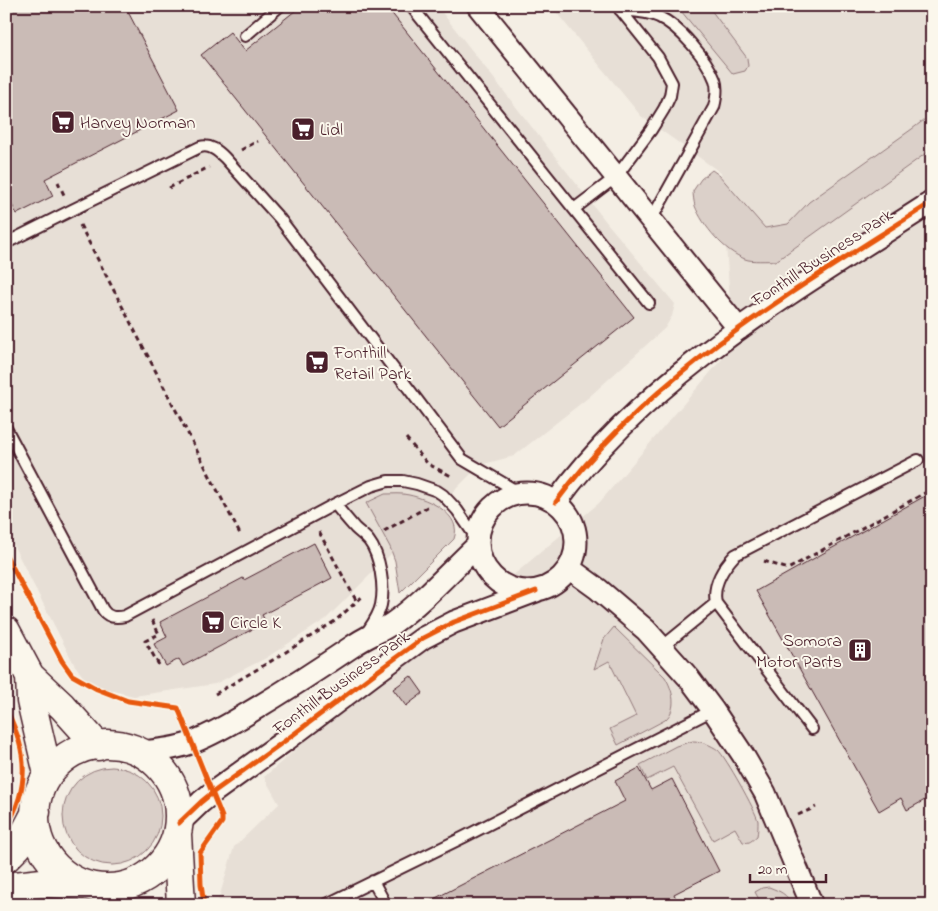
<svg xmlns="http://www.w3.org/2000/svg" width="938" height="911" font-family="'Indie Flower',sans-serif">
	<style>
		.built { fill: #e7dfd6 }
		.green { fill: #dbd0c9; stroke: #92787a }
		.building { fill: #cabbb6; stroke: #4a1f2b }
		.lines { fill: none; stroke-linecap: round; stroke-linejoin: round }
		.lane-casing { stroke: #4a1f2b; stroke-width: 14 }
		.street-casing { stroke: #4a1f2b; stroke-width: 25 }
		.secondary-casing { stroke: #4a1f2b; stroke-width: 31 }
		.path { stroke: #4a1f2b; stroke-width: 3; stroke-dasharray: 5 4; stroke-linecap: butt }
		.lane { stroke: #fbf7ec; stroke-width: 10 }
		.street { stroke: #fbf7ec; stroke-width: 21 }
		.secondary { stroke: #fbf7ec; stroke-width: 28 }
		.cycleway-casing { stroke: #fbf7ec; stroke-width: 8 }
		.cycleway { stroke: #e8590c; stroke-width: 5 }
		.labels { text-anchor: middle; stroke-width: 4; stroke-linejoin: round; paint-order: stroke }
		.poi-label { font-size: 18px; fill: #4a1f2b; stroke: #fbf7ec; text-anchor: start }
		.street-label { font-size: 18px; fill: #4a1f2b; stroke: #fbf7ec }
	</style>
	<rect width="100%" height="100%" fill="#f4eee4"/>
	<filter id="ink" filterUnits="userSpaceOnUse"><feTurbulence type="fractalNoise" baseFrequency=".02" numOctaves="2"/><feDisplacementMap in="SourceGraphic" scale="10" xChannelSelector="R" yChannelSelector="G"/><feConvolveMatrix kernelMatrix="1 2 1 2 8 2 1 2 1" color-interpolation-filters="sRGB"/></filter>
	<g filter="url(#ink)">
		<!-- built -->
		<path class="built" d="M 6,6 L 437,6 L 607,223 L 675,304 L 672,316 L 665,328 L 589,397 L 514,456 L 480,465 L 326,619 L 266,658 L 215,684 L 134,696 L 89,685 L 74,664 L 6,531 Z
			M 551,6 L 932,6 L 932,905 L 217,905 L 234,847 L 279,804 L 264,777 L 334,716 L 422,652 L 599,503 L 733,346 L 721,173 L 641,116 Z"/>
		<!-- green -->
		<path class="green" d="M 680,6 L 708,6 L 747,58 L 748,66 L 745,71 L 733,74 L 681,11 Z
			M 932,114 L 932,149 L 776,261 C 767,260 752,262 745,259 C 724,251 703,226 695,206 C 694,202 693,196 693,191 L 701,179 L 712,170 L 719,175 L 765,228 L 788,224 L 809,202 L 912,129 Z
			M 385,494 C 393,494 401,493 409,495 C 428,499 463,514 454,539 L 400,593 L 395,561 L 390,547 L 366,503 Z
			M 614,627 L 665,677 C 673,690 678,709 665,720 L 618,745 L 610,729 L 636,716 L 609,661 L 594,669 L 604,639 Z
			M 693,741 C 701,741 711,745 718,750 C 725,756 756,811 758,821 C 758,826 758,831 757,836 C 752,840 750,844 743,842 L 735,828 L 713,840 L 673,767 L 647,780 L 640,765 L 676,746 Z
			M63 816a49 49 0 1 1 98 0a49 49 0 1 1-98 0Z
			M 769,887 C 781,892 786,893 792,905 L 762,905 L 755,892 L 762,888 Z
			M 36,897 C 56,897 84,894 102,905 L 6,905 L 6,903 Z"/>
		<!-- building -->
		<path class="building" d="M 6,6 L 125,6 L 179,110 L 45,179 L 53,196 L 17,214 L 6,194 Z
			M 301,6 L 386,6 L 634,317 L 498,426 L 201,55 L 230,32 L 245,51 Z
			M 932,492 L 932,796 L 907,810 L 901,798 L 879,811 L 756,591 Z
			M 314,543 L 332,578 L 262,615 L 266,622 L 183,666 L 179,659 L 166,666 L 154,644 L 167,637 L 160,622 L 243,578 L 244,580 Z
			M 411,676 L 423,693 L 406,706 L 393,689 Z
			M 639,768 L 651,790 L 672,779 L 719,871 L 674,894 L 679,905 L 422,905 L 625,801 L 615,781 Z"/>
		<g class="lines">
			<!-- lane casing -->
			<g class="lane-casing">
				<path id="lane" d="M 411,6 L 649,303
					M 620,10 C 633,11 647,11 659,17 C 679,26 707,59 715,80 C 718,88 716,99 714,107 L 651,220
					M 245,36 L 280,6
					M 574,209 L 616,177 L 651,130 L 664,109 L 670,96 L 672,83 L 658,57 L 618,7
					M 6,243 L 72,210 L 200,147 C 210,144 218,151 225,158 L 280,219 L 337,294 L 462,459 L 520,493
					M 6,428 L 103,610 C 108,618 116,618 125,616 L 335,504 L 371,486 L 388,481 L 403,481 L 417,484 L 437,491 L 443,495 L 457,510 L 477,539
					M 335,504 C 341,512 348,520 355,528 C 359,532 365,536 369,541 C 380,555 385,587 381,605 C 379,615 373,623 367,632
					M 716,603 L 812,729
					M 662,647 L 716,603 C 712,585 723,568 735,555 L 918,460
					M 373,881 L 386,905
					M 325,905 L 464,837 L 713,710"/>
			</g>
			<!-- street casing -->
			<g class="street-casing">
				<path id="street" d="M 478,6 L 739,329
					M478 542a49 49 0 1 1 98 0a49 49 0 1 1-98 0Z
					M 556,502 C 652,371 798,289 932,202
					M 569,568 L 598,589 L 646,630 L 689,678 L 713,710 L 743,755 L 765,793 L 812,905
					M 141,752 C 158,750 177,749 193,742 C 213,734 232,723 250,712 C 285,691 319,669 353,646 C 365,637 380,632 393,623 C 424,601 449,572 477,546
					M 179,823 L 201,802 L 212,793 L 286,740 L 375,673 L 423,638 L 454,622 L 536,591"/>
			</g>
			<!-- secondary casing -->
			<g class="secondary-casing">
				<path id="secondary" d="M 6,631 L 30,676 L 62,706 L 98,746
					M 30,676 L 31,701 L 48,774
					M35 816a72 72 0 1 1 144 0a72 72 0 1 1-144 0Z
					M 177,834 L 181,905
					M 6,858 L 18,846 L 36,812
					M 6,887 L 42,883 L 82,885"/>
			</g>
			<!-- path -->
			<path class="path" d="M 241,150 L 258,141
				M 58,182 L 64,195
				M 169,188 L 209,167
				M 80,225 L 240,534
				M 406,438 L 428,464 L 453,477
				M 384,531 L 429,506
				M 319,532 L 357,602
				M 764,561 L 788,569 L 932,489
				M 152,620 L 159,634 L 145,641 L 159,665
				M 215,694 L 278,657 L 335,621 L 364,595
				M 798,815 L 816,807"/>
			<!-- lane -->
			<use href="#lane" class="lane"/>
			<!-- street -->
			<use href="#street" class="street"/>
			<!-- secondary -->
			<use href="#secondary" class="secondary"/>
			<!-- cycleway casing -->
			<g class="cycleway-casing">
				<path id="cycleway" d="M 556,502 C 652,371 798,289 932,202
					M 6,555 L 62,661 L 72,675 L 97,689 L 128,701 L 178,708 L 222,817 L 222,822 L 200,853 L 201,884 L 204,905
					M 6,708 C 11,719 16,730 19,741 C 28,772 22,801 6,827
					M 179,823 L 201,802 L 212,793 L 286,740 L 375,673 L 423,638 L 454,622 L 536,591"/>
			</g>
			<!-- cycleway -->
			<use href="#cycleway" class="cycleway"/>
		</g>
	</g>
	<!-- icons -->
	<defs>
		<g id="supermarket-square" transform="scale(1.25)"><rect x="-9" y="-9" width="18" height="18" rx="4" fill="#4a1f2b" stroke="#fbf7ec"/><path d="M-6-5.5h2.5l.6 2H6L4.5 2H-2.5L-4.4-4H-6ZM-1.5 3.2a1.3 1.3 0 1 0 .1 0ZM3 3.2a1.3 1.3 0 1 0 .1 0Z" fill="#fff"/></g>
		<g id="building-square" transform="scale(1.25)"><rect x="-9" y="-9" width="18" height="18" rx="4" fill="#4a1f2b" stroke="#fbf7ec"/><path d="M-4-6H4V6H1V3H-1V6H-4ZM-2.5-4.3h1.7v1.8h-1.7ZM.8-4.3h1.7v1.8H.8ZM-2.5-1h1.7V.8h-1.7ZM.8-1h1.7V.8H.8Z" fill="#fff"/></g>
	</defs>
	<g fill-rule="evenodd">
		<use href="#supermarket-square" x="63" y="122"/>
		<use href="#supermarket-square" x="303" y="129"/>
		<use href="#supermarket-square" x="317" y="362"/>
		<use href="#supermarket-square" x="213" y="622"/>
		<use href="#building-square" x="860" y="650"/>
	</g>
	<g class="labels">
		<!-- poi labels -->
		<g class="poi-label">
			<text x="80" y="128">Harvey Norman</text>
			<text x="320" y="135">Lidl</text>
			<text x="334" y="358">Fonthill<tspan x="334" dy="21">Retail Park</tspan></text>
			<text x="230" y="628">Circle K</text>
			<text x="842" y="646" text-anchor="end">Somora<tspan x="842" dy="21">Motor Parts</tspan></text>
		</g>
		<!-- street labels -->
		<g class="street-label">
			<text transform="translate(822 257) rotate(-33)" y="6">Fonthill Business Park</text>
			<text transform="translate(341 682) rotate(-36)" y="6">Fonthill Business Park</text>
		</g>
	</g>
	<!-- margin -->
	<rect width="938" height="911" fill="none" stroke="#fbf7ec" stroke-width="25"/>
	<rect x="12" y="12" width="913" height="886" fill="none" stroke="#4a1f2b" stroke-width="2" filter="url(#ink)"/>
	<!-- scale -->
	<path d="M750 874v8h76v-8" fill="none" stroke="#4a1f2b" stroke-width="2.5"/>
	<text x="758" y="874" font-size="15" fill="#4a1f2b" stroke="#fbf7ec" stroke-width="4" paint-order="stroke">20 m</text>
</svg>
